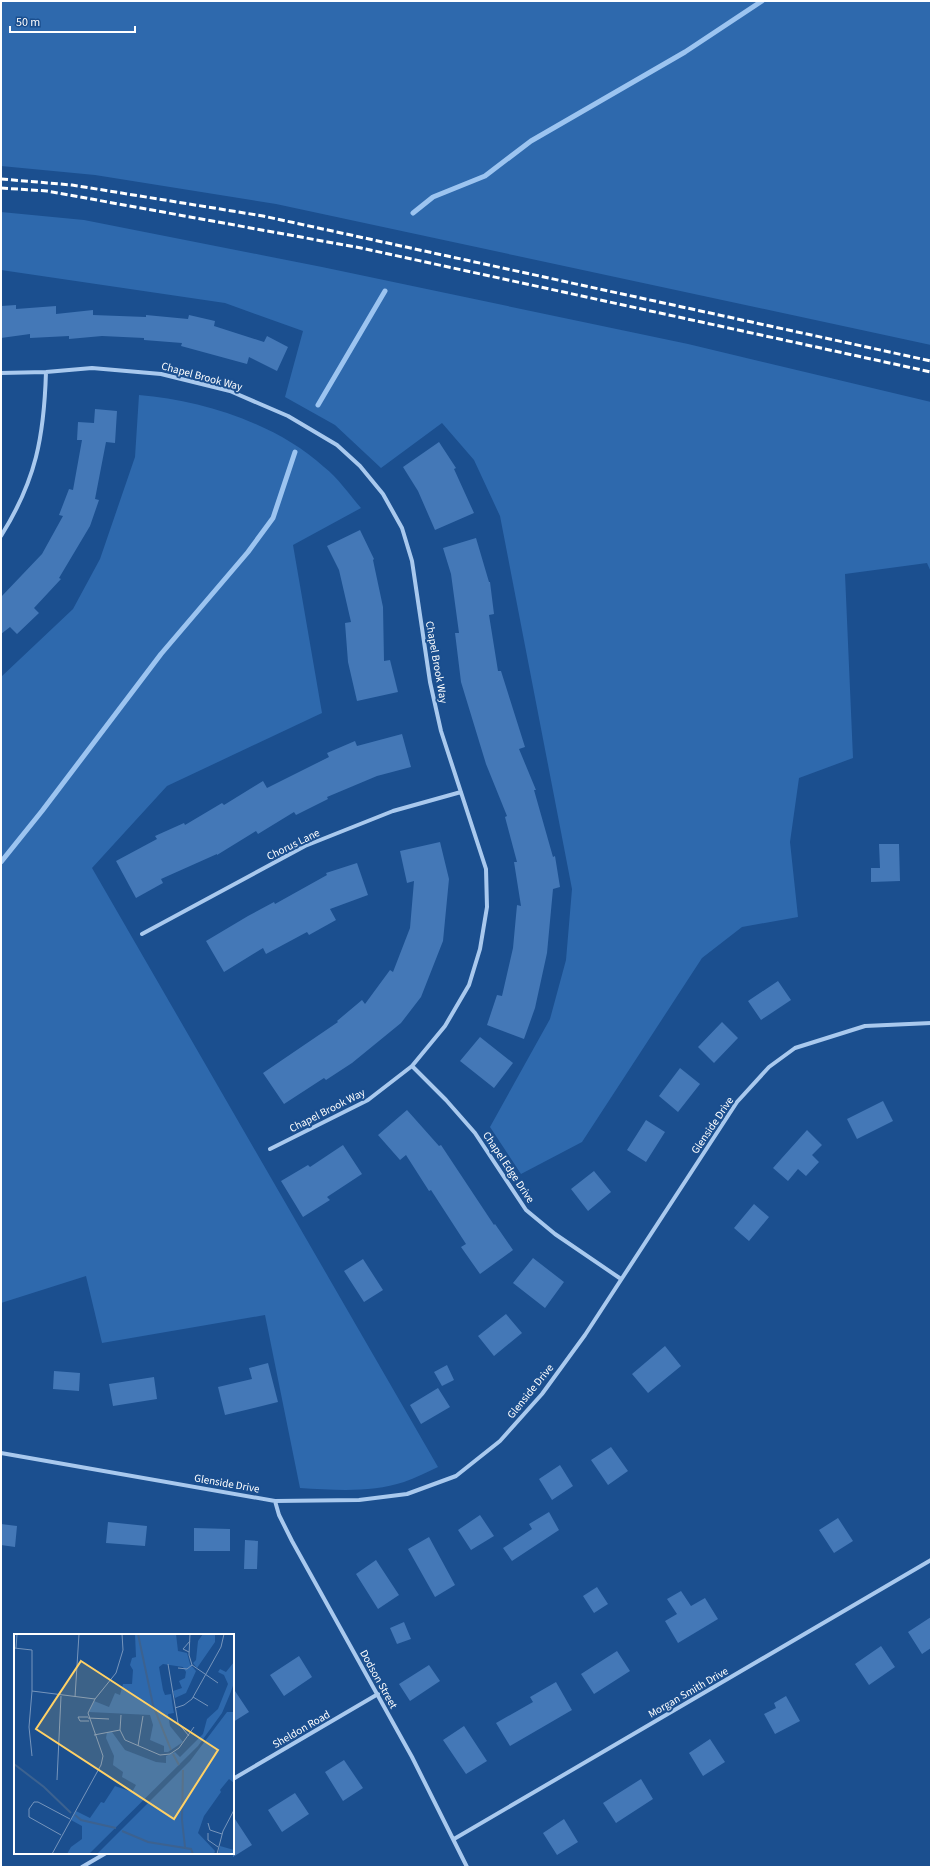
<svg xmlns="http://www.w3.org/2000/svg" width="932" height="1868" font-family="'Source Sans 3',sans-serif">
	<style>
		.green { fill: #2e69ad }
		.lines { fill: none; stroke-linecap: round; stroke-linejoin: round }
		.stream { stroke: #9cc4f0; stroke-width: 5 }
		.building { fill: #4478b7 }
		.street { stroke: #a9c9ee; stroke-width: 4 }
		.rail { stroke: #fff; stroke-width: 3; stroke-dasharray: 7 3; stroke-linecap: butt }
		.labels { text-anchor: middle; stroke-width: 4; stroke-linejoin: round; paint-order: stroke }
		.street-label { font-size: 11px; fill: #fff; stroke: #1b4f8f }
		.inset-river { fill: none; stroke: #3c6290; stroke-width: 2 }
		.inset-road { fill: none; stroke: #7695bc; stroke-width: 1 }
		.view { fill: #ffd166; fill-opacity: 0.15; stroke: #ffd166; stroke-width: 2 }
		.inset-edge { fill: none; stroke: #fff; stroke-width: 2 }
	</style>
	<rect width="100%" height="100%" fill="#1b4f8f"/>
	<!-- green -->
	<path class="green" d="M 1,1 L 931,1 L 931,345 L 276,204 L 95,175 L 1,166 Z
		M 1,212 L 84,220 L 322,267 L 688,344 L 931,402 L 931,572 L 927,563 L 845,574 L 853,758 L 799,778 L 790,842 L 798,917 L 742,927 L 702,958 L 582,1142 L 521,1174 L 490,1127 L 550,1019 L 566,960 L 572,889 L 500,516 L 474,460 L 442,423 L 381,468 L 335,425 L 285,397 L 303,331 L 225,303 L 1,270 Z
		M 139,395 C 202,400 277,424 324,467 C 338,478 349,494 361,508 L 293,545 L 322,713 L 167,786 L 92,868 L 438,1467 C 427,1472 415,1478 404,1482 C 371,1493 334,1490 300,1488 L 265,1315 L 102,1343 L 86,1276 L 1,1303 L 1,677 L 73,609 L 100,559 L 135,457 Z"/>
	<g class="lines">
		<!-- stream -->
		<path class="stream" d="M 413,213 L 433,197 L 485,176 L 531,141 L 685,52 L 762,1
			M 318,405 L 385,291
			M 1,862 L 42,811 L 161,654 L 248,552 L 273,518 L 295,452"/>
	</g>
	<!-- building -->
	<path class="building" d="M 16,305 L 16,309 L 56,306 L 56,314 L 93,310 L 93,315 L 146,317 L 146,315 L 188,319 L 189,315 L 215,321 L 214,326 L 264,342 L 267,336 L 288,347 L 277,371 L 249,357 L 247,364 L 181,346 L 182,343 L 144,340 L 144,338 L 102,336 L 69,339 L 69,336 L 30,338 L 30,334 L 1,338 L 1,306 Z
		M 95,409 L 117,411 L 115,443 L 106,442 L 95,499 L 99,500 L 90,526 L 59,578 L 61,579 L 34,608 L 39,613 L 17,634 L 10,627 L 1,634 L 1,597 L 42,554 L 63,516 L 59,515 L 69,489 L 73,490 L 82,440 L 77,440 L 78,422 L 94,423 Z
		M 439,442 L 456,468 L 454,469 L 474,513 L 435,530 L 418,491 L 403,467 Z
		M 360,530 L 374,559 L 373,560 L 383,607 L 384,661 L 390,660 L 398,692 L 357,701 L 348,662 L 345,623 L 351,622 L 339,570 L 327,546 Z
		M 476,538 L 489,582 L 490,582 L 494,614 L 489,615 L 498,671 L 501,671 L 525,747 L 519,749 L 536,790 L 534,790 L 553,857 L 555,856 L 560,887 L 553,889 L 547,953 L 535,1008 L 524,1039 L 487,1025 L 497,995 L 502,996 L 513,948 L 517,905 L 521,906 L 514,862 L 517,862 L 505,817 L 507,816 L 486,764 L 461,682 L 455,633 L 459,633 L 451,574 L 443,548 Z
		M 402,734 L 411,767 L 377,776 L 327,797 L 328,799 L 296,815 L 294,812 L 258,834 L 256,831 L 217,855 L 217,854 L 161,879 L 163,883 L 136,898 L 116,861 L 157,839 L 155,836 L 184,823 L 185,825 L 222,803 L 224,805 L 263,781 L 267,788 L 329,757 L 327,753 L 355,741 L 357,746 Z
		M 440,842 L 449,879 L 443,941 L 421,997 L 401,1023 L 352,1063 L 326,1080 L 324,1078 L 284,1104 L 263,1073 L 338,1022 L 337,1021 L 362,1000 L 365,1004 L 390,970 L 393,972 L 410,928 L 414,881 L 407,883 L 400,851 Z
		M 879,844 L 899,844 L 900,881 L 871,882 L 871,868 L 880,868 Z
		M 357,863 L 368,895 L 330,909 L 336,920 L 309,935 L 307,932 L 266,954 L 263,948 L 224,972 L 206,941 L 248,916 L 274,902 L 275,904 L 327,875 L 326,873 Z
		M 778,981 L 791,1000 L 761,1020 L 748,1001 Z
		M 722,1022 L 738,1038 L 714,1063 L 698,1047 Z
		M 480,1037 L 513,1063 L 494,1088 L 460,1061 Z
		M 680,1068 L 700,1084 L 678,1112 L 659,1096 Z
		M 883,1101 L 893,1121 L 857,1139 L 847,1119 Z
		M 407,1110 L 439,1146 L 441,1145 L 494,1225 L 495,1224 L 513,1250 L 480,1274 L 461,1247 L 466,1244 L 431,1190 L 429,1191 L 406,1155 L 400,1160 L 378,1135 Z
		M 646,1120 L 665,1132 L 646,1162 L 627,1150 Z
		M 807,1130 L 822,1145 L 812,1155 L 819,1162 L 806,1176 L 798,1169 L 788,1181 L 773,1168 Z
		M 343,1145 L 362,1174 L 327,1197 L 330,1200 L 303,1217 L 281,1181 L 308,1165 L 310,1167 Z
		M 594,1171 L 611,1192 L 588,1211 L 571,1189 Z
		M 754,1204 L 769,1217 L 749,1241 L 734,1228 Z
		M 533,1258 L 564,1282 L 545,1308 L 513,1283 Z
		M 363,1259 L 383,1290 L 364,1302 L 344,1271 Z
		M 506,1314 L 522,1333 L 494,1356 L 478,1336 Z
		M 665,1346 L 681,1366 L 648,1393 L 632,1374 Z
		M 268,1363 L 278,1402 L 225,1415 L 218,1387 L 252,1379 L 249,1368 Z
		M 447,1365 L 454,1380 L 442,1386 L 434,1372 Z
		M 54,1371 L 80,1373 L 79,1391 L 53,1389 Z
		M 154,1377 L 157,1399 L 113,1406 L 109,1384 Z
		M 438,1388 L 450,1407 L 421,1424 L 410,1405 Z
		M 611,1447 L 628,1471 L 608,1485 L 591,1460 Z
		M 560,1465 L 573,1486 L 552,1500 L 539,1479 Z
		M 549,1512 L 559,1530 L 512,1561 L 503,1548 L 532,1529 L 529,1524 Z
		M 480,1515 L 494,1536 L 471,1550 L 458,1530 Z
		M 838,1518 L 853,1541 L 834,1553 L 819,1530 Z
		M 108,1522 L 147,1526 L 145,1546 L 106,1543 Z
		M 1,1524 L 17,1526 L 15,1547 L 1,1545 Z
		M 194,1528 L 230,1529 L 230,1551 L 194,1551 Z
		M 429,1537 L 455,1585 L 435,1597 L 408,1549 Z
		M 245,1540 L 258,1541 L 257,1569 L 244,1569 Z
		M 376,1560 L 399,1595 L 378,1609 L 356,1574 Z
		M 597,1587 L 608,1604 L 594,1613 L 583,1596 Z
		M 681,1591 L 691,1606 L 705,1598 L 718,1619 L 678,1643 L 665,1621 L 677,1614 L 667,1599 Z
		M 931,1617 L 931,1648 L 922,1654 L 908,1632 Z
		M 404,1622 L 411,1639 L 397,1644 L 390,1628 Z
		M 881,1646 L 895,1667 L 869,1685 L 855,1664 Z
		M 617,1651 L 630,1671 L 594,1694 L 581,1674 Z
		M 299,1656 L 312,1677 L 284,1696 L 270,1675 Z
		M 429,1665 L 440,1681 L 410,1701 L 399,1684 Z
		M 556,1682 L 572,1710 L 510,1746 L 496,1723 L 533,1702 L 530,1697 Z
		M 233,1688 L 249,1712 L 233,1722 Z
		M 786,1696 L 800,1721 L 775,1734 L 764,1714 L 776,1708 L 774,1703 Z
		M 464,1726 L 487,1761 L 466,1774 L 443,1740 Z
		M 710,1739 L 725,1762 L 703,1776 L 689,1753 Z
		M 344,1760 L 363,1788 L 343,1801 L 325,1772 Z
		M 641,1779 L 653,1799 L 616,1823 L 603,1803 Z
		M 295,1793 L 309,1814 L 282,1832 L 268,1810 Z
		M 233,1816 L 252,1845 L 233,1857 Z
		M 564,1819 L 578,1842 L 557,1855 L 543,1833 Z"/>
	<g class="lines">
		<!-- street -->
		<path class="street" d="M 1,373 L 46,372 L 92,368 L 161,374 L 230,391 L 288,416 L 337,445 L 360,466 L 383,494 L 402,528 L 412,561 L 430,682 L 441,731 L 486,869 L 487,907 L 480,949 L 469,985 L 445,1026 L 412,1066 L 368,1100 L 270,1149
			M 1,536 C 36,480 44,437 46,372
			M 142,934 L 305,846 L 393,811 L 461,792
			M 412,1066 L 446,1100 L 475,1133 L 526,1210 L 555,1234 L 621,1279
			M 1,1453 L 275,1501 L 359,1500 L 407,1494 L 456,1476 L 500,1441 L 542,1394 L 585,1335 L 737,1102 L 769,1067 L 795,1048 L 865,1026 L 931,1023
			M 275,1501 L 279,1515 L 292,1541 L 412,1757 L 467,1867
			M 233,1779 L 378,1694
			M 454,1839 L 931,1560
			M 82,1867 L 106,1853"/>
		<!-- rail -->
		<path class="rail" d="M 1,179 L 72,185 L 263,216 L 931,361
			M 1,188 L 47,191 L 361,248 L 931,372"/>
	</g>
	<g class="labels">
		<!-- street labels -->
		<g class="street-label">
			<text transform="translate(202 376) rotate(15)" y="4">Chapel Brook Way</text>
			<text transform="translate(437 662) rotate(80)" y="4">Chapel Brook Way</text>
			<text transform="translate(293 844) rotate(-26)" y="4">Chorus Lane</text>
			<text transform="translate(327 1110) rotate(-27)" y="4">Chapel Brook Way</text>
			<text transform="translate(712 1125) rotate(-56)" y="4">Glenside Drive</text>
			<text transform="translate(509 1167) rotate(56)" y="4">Chapel Edge Drive</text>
			<text transform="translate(530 1391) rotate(-51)" y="4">Glenside Drive</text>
			<text transform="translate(227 1483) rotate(10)" y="4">Glenside Drive</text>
			<text transform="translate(379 1679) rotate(61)" y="4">Dodson Street</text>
			<text transform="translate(688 1692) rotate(-30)" y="4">Morgan Smith Drive</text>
			<text transform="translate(301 1729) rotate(-30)" y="4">Sheldon Road</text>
		</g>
	</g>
	<!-- overview -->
	<g transform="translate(14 1634)">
		<rect width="220" height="220" fill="#1b4f8f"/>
		<path d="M 121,0 L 162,0 L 164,17 L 173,19 L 176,30 L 182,37 L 172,59 L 161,64 L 159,57 L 168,54 L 165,47 L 171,44 L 172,38 L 169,33 L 149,30 L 145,33 L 149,56 L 151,61 L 157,60 L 159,74 L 160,79 L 154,80 L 156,92 L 169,108 L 154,118 L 150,118 L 150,112 L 136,106 L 139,91 L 136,81 L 75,78 L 80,67 L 95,73 L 101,59 L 106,61 L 109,50 L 118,50 L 119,36 L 116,31 L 118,24 L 122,23 ZM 189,0 L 201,0 L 201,8 L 183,34 L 179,29 L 182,26 L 184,7 ZM 220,28 L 220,49 L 216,60 L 208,79 L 184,112 L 75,220 L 53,220 L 57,213 L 68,205 L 68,192 L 57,186 L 62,177 L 76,184 L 87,168 L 90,169 L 101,152 L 118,158 L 122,151 L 108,143 L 109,138 L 99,131 L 100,122 L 92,104 L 93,98 L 98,98 L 111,116 L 142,128 L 152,129 L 152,122 L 161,118 L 166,123 L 189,100 L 193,85 L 204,75 L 214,50 L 210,41 L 204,38 L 206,35 L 212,38 ZM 213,78 L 220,78 L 220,149 L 215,145 L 206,156 L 207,158 L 190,182 L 184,199 L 201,217 L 200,220 L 83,220 L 176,127 ZM 206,212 L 220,216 L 220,220 L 204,220 Z" fill="#2e69ad"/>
		<path class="inset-river" d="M 124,0 L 139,71 L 157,116M 159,120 L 165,131M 0,130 L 30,153 L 57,179M 169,136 L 168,186 L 171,213M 61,181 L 67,186 L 102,194M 108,197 L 134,208 L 177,215 L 179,220"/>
		<path class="inset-road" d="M 176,0 L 175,21 L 178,31 L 204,49M 0,14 L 18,16 L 18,57 L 81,65M 2,14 L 3,0M 175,18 L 169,15 L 176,7M 154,30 L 164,89 L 175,102M 164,34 L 173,35 L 178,31M 18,57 L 15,93 L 18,122M 61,63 L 65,0M 179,63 L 194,72M 161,74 L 170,71 L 178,65 L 207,13 L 210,0M 107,81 L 106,96 L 111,106 L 146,121 L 156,120 L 165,114 L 180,93M 74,83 L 64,83 L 66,87 L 75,87M 74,84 L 95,85M 80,101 L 106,96M 124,112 L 129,82M 43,146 L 47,62M 194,189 L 196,196 L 208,200M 194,199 L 194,206 L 204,213M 47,201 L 15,183 L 15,175 L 20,168 L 24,168 L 56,185M 38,220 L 87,131 L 89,122 L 74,79 L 81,65 L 102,39 L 109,16 L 108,0M 203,220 L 209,197 L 220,176"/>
		<path class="view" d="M 67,27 L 204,116 L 160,185 L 22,95 Z"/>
		<rect width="220" height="220" class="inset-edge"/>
	</g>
	<!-- border -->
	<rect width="932" height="1868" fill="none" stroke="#ffffff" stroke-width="4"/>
	<!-- scale -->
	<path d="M10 26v6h125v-6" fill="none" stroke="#ffffff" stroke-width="2"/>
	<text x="16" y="26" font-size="12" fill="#ffffff" stroke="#1b4f8f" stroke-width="3" paint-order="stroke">50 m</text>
</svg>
